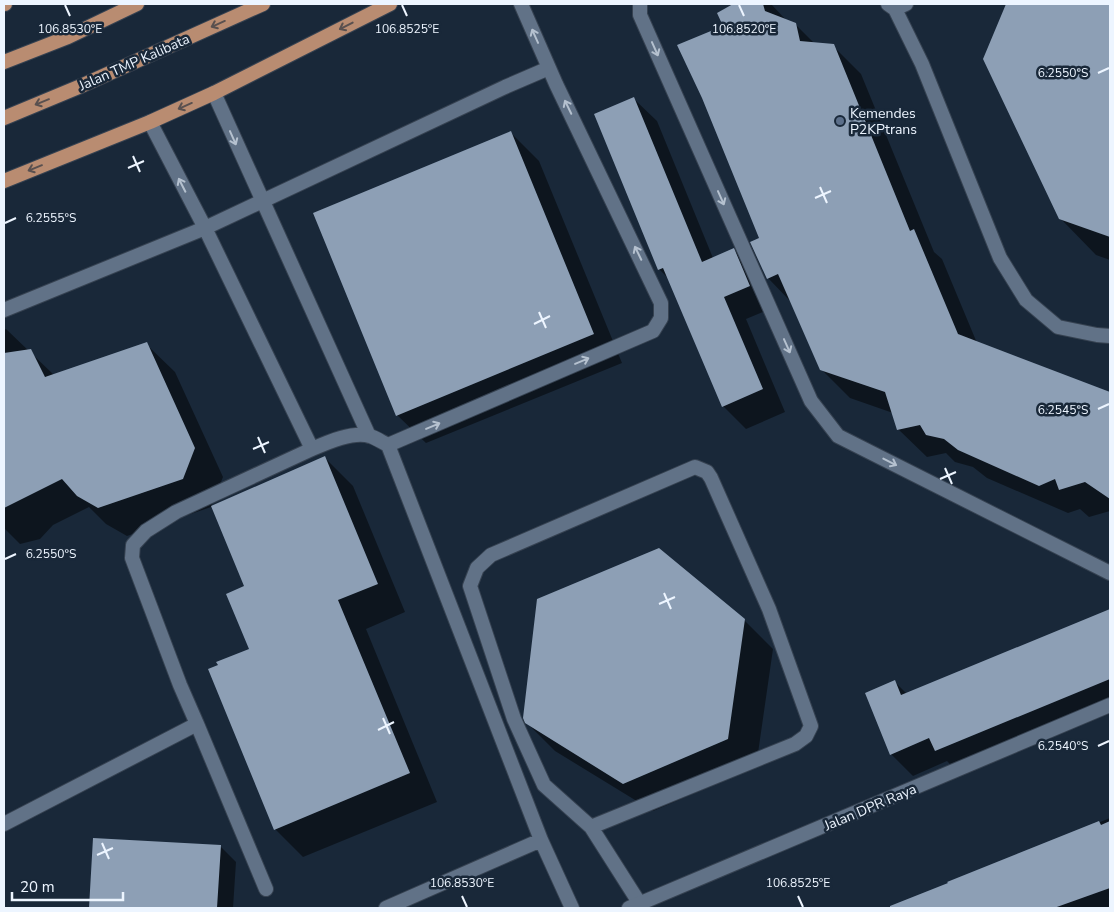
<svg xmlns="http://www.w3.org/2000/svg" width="1114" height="912" font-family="'Nunito Sans',sans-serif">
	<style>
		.shadow { fill: #0007 }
		.building { fill: #8d9fb5 }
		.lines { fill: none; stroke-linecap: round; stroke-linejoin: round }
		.service-casing { stroke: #364251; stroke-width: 16 }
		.minor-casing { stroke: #364251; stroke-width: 16 }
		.primary-casing { stroke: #364251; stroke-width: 16 }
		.service { stroke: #617287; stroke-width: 14 }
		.minor { stroke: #617287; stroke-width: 14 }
		.primary { stroke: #b98c71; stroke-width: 14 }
		.oneway { stroke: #59504f }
		.oneway2 { stroke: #b5c1cf }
		.ticks { fill: none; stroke: #edf5ff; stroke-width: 2 }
		.service-dot { fill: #5c6f8a; stroke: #192839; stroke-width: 2 }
		.labels { text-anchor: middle; stroke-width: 5; stroke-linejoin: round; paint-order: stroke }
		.street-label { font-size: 14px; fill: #edf5ff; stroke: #192839 }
		.poi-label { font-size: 14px; fill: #edf5ff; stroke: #192839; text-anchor: start }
		.ticks-label { font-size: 12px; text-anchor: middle; fill: #edf5ff; stroke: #192839; stroke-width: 5; stroke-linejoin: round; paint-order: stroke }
	</style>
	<rect width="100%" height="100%" fill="#192839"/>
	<!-- shadow -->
	<path class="shadow" d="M 736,4 L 771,4 L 787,21 L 795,24 L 815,44 L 833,46 L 861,74 L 934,252 L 942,259 L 977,343 L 1108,393 L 1110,392 L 1110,511 L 1089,517 L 1080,509 L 1068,513 L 987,478 L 973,467 L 955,462 L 946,453 L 927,457 L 898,429 L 893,413 L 850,398 L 821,369 L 792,303 L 768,278 L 725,27 L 719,14 Z
		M 1008,4 L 1110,4 L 1110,260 L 1096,255 L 1060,218 L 985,59 Z
		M 634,99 L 657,121 L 713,258 L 734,250 L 756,272 L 772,308 L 746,319 L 785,412 L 746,429 L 723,406 L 669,279 L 659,269 Z
		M 511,133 L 539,161 L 622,363 L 426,443 L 397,415 Z
		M 6,329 L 54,375 L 146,344 L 175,372 L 223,477 L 211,507 L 127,536 L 106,524 L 89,507 L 53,525 L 40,539 L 20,544 L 4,528 L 4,330 Z
		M 325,458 L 353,486 L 405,612 L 366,629 L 437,802 L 303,857 L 275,829 L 250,649 L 246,587 Z
		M 1110,611 L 1110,709 L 958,772 L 947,761 L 913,776 L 891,754 L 895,682 L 907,694 Z
		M 744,620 L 773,649 L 756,767 L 653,811 L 555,751 L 526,722 Z
		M 1110,818 L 1110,908 L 889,908 L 949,884 L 949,883 Z
		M 94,839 L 220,846 L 236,862 L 233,908 L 90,908 Z"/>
	<!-- building -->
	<path class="building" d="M 733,4 L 763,4 L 765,11 L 796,23 L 800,41 L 834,44 L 910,231 L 914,229 L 958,334 L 1110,392 L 1110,499 L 1085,482 L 1059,490 L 1055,479 L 1039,486 L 958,450 L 944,439 L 926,435 L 920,425 L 897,430 L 885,392 L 820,370 L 778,274 L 767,279 L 750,242 L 759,238 L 702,98 L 677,45 L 723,26 L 717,13 Z
		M 1006,4 L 1110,4 L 1110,237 L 1059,219 L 983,59 Z
		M 634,97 L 702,262 L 734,248 L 750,286 L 724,297 L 763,389 L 722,407 L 663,268 L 658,270 L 594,114 Z
		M 511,131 L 594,334 L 396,416 L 313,213 Z
		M 147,342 L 195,448 L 183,479 L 98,508 L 77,496 L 62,479 L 4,508 L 4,353 L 31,349 L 45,377 Z
		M 325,456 L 378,584 L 338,600 L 410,773 L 274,830 L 208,669 L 218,665 L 216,662 L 249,649 L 226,594 L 244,586 L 211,506 Z
		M 659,548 L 745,619 L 728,739 L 623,784 L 525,723 L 523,718 L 537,599 Z
		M 1110,609 L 1110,679 L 935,751 L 929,738 L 890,755 L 865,693 L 895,680 L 901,695 Z
		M 1099,821 L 1101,825 L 1110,821 L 1110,888 L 1054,908 L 890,908 L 890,906 L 948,883 L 947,882 Z
		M 93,838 L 221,845 L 217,908 L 89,908 Z"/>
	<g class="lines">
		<!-- service casing -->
		<g class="service-casing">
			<path id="service" d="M 640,4 L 640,15 L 811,401 L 838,436 L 1110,573
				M 888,4 L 895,9 L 922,64 L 1000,258 L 1026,300 L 1058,327 L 1097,335 L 1110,336
				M 895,9 L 906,4
				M 214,93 L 369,436
				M 150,122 L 205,228 L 312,449 C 328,442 353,431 370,436 C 376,438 382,442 388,445 L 541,840 L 572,908
				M 4,310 L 205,228 L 505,87 L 549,68
				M 388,445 L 653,331 L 661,318 L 661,303 L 556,84 L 521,4
				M 197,724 L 266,889
				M 4,824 L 197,724 L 180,685 L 132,558 L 133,545 L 146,531 L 176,512 L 312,449
				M 591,827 L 795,744 L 806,736 L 811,726 L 769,609 L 711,478 L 707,472 L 695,467 L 491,555 L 477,568 L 470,586 L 514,719 L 544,785 L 591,827 L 640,904
				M 386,908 L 541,840"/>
		</g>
		<!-- minor casing -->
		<g class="minor-casing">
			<path id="minor" d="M 629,908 L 1110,705"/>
		</g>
		<!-- primary casing -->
		<g class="primary-casing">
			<path id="primary" d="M 4,4 L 5,4
				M 4,62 L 68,37 L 137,4
				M 4,118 L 81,86 L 263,4
				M 4,181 L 150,122 L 214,93 L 390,4"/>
		</g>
		<!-- service -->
		<use href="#service" class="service"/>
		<!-- minor -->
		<use href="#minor" class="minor"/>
		<!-- primary -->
		<use href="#primary" class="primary"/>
	</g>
	<!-- one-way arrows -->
	<defs><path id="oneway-shaft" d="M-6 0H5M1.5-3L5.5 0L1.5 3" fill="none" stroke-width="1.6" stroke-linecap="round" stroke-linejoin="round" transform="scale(1.25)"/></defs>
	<g class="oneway">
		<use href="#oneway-shaft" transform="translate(218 24) rotate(156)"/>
		<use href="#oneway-shaft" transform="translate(346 26) rotate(153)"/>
		<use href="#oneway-shaft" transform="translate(42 102) rotate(158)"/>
		<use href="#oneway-shaft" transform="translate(185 106) rotate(156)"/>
		<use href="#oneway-shaft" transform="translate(35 168) rotate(158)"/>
	</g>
	<g class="oneway2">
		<use href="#oneway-shaft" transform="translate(535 36) rotate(-114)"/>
		<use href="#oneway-shaft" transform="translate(655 49) rotate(66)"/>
		<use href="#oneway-shaft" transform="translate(568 107) rotate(-116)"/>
		<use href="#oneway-shaft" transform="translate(233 138) rotate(66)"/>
		<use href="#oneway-shaft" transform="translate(182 185) rotate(-117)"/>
		<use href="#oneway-shaft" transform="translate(721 198) rotate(66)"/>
		<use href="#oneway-shaft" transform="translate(638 253) rotate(-116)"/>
		<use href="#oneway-shaft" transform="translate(787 346) rotate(66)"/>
		<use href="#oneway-shaft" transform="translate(582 361) rotate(-23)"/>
		<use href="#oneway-shaft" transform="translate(433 426) rotate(-23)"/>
		<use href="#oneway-shaft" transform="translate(890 462) rotate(27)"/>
	</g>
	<!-- ticks -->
	<path class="ticks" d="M 65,5 L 70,16M 402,5 L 407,16M 739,5 L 744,16M 1098,73 L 1109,68M 133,156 L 140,172M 128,168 L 144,161M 820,187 L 827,203M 815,198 L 831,191M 5,223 L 16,218M 539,312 L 546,328M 534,324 L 550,316M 1098,409 L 1109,404M 258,437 L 265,453M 253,449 L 269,442M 945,468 L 952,484M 940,479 L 956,472M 5,559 L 16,554M 664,593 L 671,609M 659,604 L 675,597M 383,718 L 390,734M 378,730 L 394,722M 1098,746 L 1109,741M 102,843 L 109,859M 97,855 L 113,848M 462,896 L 467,907M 798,896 L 803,907"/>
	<!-- markers -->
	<circle class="service-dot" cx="840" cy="121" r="5"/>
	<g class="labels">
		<!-- street labels -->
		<g class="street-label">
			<text transform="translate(134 62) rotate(-24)" y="5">Jalan TMP Kalibata</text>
			<text transform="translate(870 807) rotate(-23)" y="5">Jalan DPR Raya</text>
		</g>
		<!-- poi labels -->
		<g class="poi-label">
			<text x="850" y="118">Kemendes<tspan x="850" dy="16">P2KPtrans</tspan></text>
		</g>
	</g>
	<g class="ticks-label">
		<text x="70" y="33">106.8530°E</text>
		<text x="407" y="33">106.8525°E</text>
		<text x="744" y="33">106.8520°E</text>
		<text x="1063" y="77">6.2550°S</text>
		<text x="51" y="222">6.2555°S</text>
		<text x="1063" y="414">6.2545°S</text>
		<text x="51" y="558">6.2550°S</text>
		<text x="1063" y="750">6.2540°S</text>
		<text x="462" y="887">106.8530°E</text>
		<text x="798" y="887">106.8525°E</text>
	</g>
	<!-- border -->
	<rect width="1114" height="912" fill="none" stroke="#edf5ff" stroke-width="10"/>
	<!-- scale -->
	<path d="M12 892v8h111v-8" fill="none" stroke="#edf5ff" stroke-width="2.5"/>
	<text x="20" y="892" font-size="15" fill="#edf5ff" stroke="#192839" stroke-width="4" paint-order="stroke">20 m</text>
</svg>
